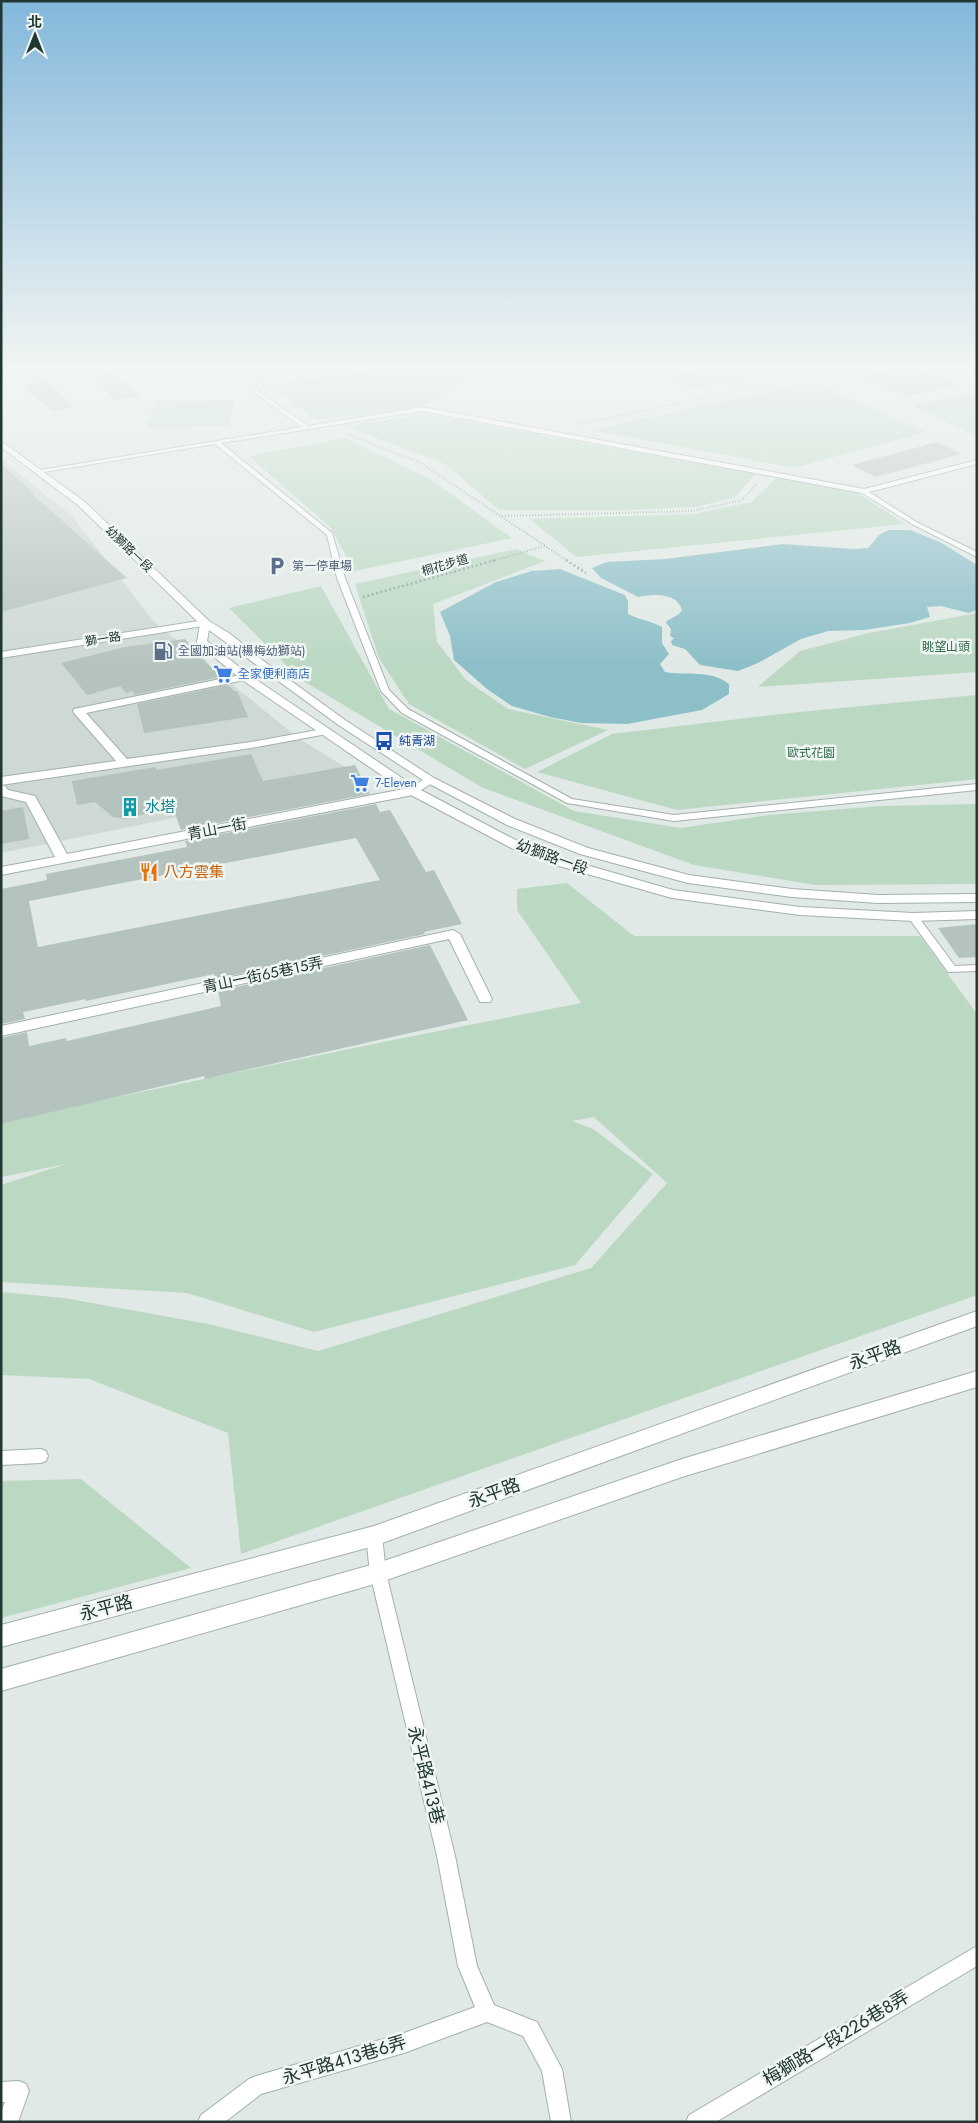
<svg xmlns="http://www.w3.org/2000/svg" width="978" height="2123" font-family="Jost,'Noto Sans TC',sans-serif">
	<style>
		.built { fill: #ced8d4 }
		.green { fill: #bbd8c3 }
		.water { fill: #8dbfc8 }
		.building { fill: #b5c3be; fill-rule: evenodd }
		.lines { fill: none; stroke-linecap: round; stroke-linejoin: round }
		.service-casing { stroke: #a3b0ac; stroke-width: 2 }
		.minor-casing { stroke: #a3b0ac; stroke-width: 2 }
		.tertiary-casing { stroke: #a3b0ac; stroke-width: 2 }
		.path-far1 { stroke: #84a99d; stroke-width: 2; stroke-dasharray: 1 2; stroke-linecap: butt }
		.path { stroke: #84a99d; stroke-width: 2.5; stroke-dasharray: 2 2.5; stroke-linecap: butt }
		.service { fill: #fff; fill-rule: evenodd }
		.minor { fill: #fff; fill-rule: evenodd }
		.tertiary { fill: #fff; fill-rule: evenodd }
		.labels { text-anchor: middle; stroke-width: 5; stroke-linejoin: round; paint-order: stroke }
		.far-street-label { font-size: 12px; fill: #223732; stroke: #f0f6f3 }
		.far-service-label { font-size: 12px; fill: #4e5e75; stroke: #f0f6f3; text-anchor: start }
		.far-park-label { font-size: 12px; fill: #316947; stroke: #f0f6f3 }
		.far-shop-label { font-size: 12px; fill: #366cbe; stroke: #f0f6f3; text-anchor: start }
		.far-transit-label { font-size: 12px; fill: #164399; stroke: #f0f6f3; text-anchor: start }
		.culture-label { font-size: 15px; fill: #0d838f; stroke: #f0f6f3; text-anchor: start }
		.street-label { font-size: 15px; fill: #223732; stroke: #f0f6f3 }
		.food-label { font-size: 15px; fill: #c56008; stroke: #f0f6f3; text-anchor: start }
		.near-street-label { font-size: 18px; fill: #223732; stroke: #f0f6f3 }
	</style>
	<rect width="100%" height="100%" fill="#e0e9e5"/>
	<!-- built -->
	<path class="built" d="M 1,459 L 73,517 L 153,621 L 301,740 L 365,779 L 1,853 Z"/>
	<!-- green -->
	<path class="green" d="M 241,369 L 307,369 L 253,378 Z
		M 376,369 L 454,369 L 464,381 L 424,406 L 316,420 L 269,386 Z
		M 812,382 L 926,432 L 794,468 L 592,430 Z
		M 977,393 L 977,436 L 912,405 Z
		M 235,400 L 228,426 L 145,428 L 157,401 Z
		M 426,414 L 756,474 L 735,497 L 696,507 L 629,510 L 499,510 L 445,464 L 345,426 Z
		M 345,438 L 430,479 L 512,538 L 354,571 L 331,528 L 249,456 Z
		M 776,478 L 856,492 L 905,524 L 576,557 L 530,519 L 694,514 L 751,502 Z
		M 516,549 L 545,561 L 433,604 L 437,642 L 466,680 L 508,709 L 608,730 L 525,769 L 409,704 L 379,658 L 355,584 Z
		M 321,586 L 389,709 L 574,811 L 681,828 L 769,815 L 880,806 L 977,804 L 977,884 L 816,885 L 694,865 L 483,788 L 300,679 L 229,608 Z
		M 977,613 L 977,672 L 758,687 L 800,651 L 869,633 Z
		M 977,695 L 977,779 L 677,810 L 537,772 L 612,734 L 799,712 Z
		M 567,883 L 634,936 L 920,936 L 977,1014 L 977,1295 L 241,1554 L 228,1433 L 89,1379 L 1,1375 L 1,1292 L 64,1298 L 208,1324 L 318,1351 L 591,1268 L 667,1183 L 594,1117 L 572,1121 L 593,1129 L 653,1174 L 575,1265 L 314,1332 L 187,1293 L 1,1282 L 1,1185 L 66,1164 L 1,1177 L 1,1121 L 393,1040 L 581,1003 L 517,910 L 517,889 Z
		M 81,1479 L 191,1568 L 1,1618 L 1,1481 Z"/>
	<!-- water -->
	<path class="water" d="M 889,530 L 910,530 L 940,542 L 977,565 L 977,610 L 969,613 L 941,606 L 927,607 L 930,617 L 910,623 L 864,630 L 828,631 L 801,639 L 758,663 L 738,671 L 700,665 L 685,649 L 672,645 L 671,641 L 674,638 L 670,636 L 671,629 L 666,623 L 667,621 L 679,614 L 682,610 C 677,592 653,594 638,597 L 601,578 L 592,568 L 607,562 L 665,559 L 783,544 L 853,549 L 868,548 L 879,535 Z
		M 560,569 L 625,595 L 628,601 L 628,614 C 640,620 651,621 662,627 L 662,643 L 669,654 L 660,664 L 665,672 C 686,676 710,669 729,684 L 729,694 L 702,710 L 627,724 L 581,723 L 550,717 L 512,706 L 487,689 L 454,660 L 450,636 L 440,612 L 496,582 L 532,571 Z"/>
	<!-- building -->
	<path class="building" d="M 85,369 L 105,369 L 142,396 L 115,400 Z
		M 697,369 L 746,369 L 747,378 L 693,389 L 670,375 Z
		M 890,369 L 919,369 L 957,385 L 907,396 L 859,376 Z
		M 46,381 L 74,407 L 53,411 L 42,402 L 40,402 L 23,385 Z
		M 937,442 L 961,454 L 876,477 L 852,465 Z
		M 1,464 L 35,494 L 32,494 L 127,578 L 1,612 Z
		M 185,639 L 220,677 L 134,695 L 133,691 L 126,693 L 120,686 L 87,695 L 61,663 L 125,647 Z
		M 228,685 L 234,691 L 237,691 L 248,717 L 144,733 L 137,704 Z
		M 251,754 L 263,781 L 355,765 L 370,794 L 181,830 L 168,795 L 145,814 L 127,819 L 113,817 L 95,802 L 77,805 L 72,781 L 155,767 L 156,770 Z
		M 376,804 L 380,812 L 390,810 L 426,872 L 434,870 L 462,924 L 424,932 L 425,934 L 215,979 L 214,974 L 86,1001 L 86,999 L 23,1012 L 25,1019 L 1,1024 L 1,889 L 47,880 L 46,874 L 187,847 L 185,841 ZM 356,838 L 380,880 L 38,947 L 29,901 Z
		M 23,807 L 29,839 L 1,844 L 1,811 Z
		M 977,924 L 977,957 L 959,958 L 938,928 Z
		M 430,945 L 468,1020 L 205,1079 L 204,1076 L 150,1089 L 1,1124 L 1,1038 L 27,1032 L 29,1046 L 66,1038 L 67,1041 L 221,1006 L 218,991 Z"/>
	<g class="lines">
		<!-- service casing -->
		<g class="service-casing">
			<path id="service" d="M 330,369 L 345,369 L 267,382 L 258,391 L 308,426 L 422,407 L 864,489 L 977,460 L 977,464 L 869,492 L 918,523 L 977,552 L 977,557 L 914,525 L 862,493 L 422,411 L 221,443 L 332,533 L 345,578 L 389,690 L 408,709 L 572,799 L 674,815 L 977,784 L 977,790 L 674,821 L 567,803 L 402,713 L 381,691 L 337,578 L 327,535 L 215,444 L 38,473 L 35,471 L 302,427 L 252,391 L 263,380 Z
				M 913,914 L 917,915 L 955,966 L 977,965 L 977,971 L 948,972 L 908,917 Z
				M 41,1449 L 46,1451 L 48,1456 L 46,1461 L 41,1463 L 1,1465 L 1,1451 Z
				M 374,1529 L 379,1531 L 382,1536 L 386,1573 L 455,1856 L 477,1966 L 494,2005 L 537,2022 L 562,2069 L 571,2122 L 551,2122 L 542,2071 L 523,2036 L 487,2022 L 404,2053 L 261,2094 L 225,2122 L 198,2122 L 201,2115 L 249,2079 L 256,2076 L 404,2033 L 475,2007 L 458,1966 L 437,1856 L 370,1573 L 366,1536 L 369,1531 Z
				M 977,1946 L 977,1966 L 716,2122 L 686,2122 L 689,2115 Z
				M 19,2081 L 26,2084 L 29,2091 L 18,2122 L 1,2122 L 1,2112 L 5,2102 L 1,2102 L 1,2082 Z"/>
		</g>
		<!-- minor casing -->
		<g class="minor-casing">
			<path id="minor" d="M 952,369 L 962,369 L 977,375 L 977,380 Z
				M 205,620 L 209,621 L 209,625 L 1,658 L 1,652 Z
				M 245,674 L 249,675 L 250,677 L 249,679 L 86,713 L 127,759 L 251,742 L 323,729 L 329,732 L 327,734 L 251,748 L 1,785 L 1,777 L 116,761 L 74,713 L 73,711 L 74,709 Z
				M 430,776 L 436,780 L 434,782 L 413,795 L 1,875 L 1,867 L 55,857 L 26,802 L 1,796 L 1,785 L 5,786 L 8,790 L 35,796 L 67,854 L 409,788 Z
				M 453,930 L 460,934 L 492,999 L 490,1002 L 480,1002 L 449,939 L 1,1036 L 1,1026 Z
				M 977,1311 L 977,1326 L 374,1546 L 1,1647 L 1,1625 L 374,1526 Z
				M 977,1371 L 977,1387 L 682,1477 L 378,1583 L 1,1691 L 1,1669 L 378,1563 L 682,1459 Z"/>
		</g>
		<!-- tertiary casing -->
		<g class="tertiary-casing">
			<path id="tertiary" d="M 1,441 L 85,502 L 209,621 L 229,633 L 265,662 L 345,720 L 434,778 L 515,819 L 588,848 L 689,875 L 792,889 L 878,895 L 977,894 L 977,902 L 878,903 L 792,897 L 688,883 L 580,854 L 507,825 L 426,782 L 337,724 L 209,630 L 207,641 L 249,675 L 417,788 L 523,844 L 569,860 L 673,890 L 800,907 L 913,913 L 977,911 L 977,919 L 913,921 L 800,915 L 672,898 L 559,866 L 515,850 L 409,794 L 241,679 L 198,644 L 197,642 L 200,624 L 79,506 L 1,447 Z"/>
		</g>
		<!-- path-far1 -->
		<path class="path-far1" d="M 791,369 L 805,376
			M 579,424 L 806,376
			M 349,435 L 421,463 L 568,561
			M 502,516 L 692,511 L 742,500 L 756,485
			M 492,561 L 545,546"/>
		<!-- path -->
		<path class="path" d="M 566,560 L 586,573
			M 363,597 L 496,560"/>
		<!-- service -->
		<use href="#service" class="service"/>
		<!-- minor -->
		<use href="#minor" class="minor"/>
		<!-- tertiary -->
		<use href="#tertiary" class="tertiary"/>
	</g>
	<!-- sky -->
	<linearGradient id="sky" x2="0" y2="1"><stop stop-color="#83b8db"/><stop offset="0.55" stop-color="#f1f5f3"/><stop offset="1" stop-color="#f1f5f3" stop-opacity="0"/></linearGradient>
	<rect width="978" height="667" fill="url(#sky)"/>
	<!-- icons -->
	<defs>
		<g id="parking-bare" transform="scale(1.5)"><path d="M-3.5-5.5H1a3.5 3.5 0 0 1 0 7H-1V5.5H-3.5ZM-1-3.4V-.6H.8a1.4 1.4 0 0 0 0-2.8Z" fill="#5c6f8a" stroke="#f0f6f3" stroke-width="2.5" paint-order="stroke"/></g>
		<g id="fuel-bare" transform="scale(1.5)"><path d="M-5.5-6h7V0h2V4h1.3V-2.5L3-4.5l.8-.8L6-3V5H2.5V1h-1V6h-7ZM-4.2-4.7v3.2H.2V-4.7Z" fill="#5c6f8a" stroke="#f0f6f3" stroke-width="2.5" paint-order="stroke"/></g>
		<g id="supermarket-bare" transform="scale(1.5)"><path d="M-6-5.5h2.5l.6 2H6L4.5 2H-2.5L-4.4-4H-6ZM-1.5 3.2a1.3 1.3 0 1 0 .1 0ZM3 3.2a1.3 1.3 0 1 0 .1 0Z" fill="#3f7fe0" stroke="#f0f6f3" stroke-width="2.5" paint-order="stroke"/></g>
		<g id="bus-bare" transform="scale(1.5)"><path d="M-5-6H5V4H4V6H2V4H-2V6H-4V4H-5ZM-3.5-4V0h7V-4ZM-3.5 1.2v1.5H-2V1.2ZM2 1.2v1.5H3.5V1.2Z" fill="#1a4fb4" stroke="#f0f6f3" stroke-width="2.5" paint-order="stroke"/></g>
		<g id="building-bare" transform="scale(1.5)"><path d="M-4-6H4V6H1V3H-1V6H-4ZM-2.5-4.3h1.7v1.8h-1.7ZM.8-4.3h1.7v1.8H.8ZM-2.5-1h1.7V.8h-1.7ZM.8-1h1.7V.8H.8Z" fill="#0f9aa8" stroke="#f0f6f3" stroke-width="2.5" paint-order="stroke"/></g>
		<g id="restaurant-bare" transform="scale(1.5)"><path d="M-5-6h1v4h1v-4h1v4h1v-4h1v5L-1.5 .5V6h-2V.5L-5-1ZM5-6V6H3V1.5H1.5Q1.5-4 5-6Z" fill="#e8710a" stroke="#f0f6f3" stroke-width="2.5" paint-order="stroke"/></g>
	</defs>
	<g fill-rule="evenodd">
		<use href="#parking-bare" x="277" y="566"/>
		<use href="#fuel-bare" x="163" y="651"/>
		<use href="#supermarket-bare" x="223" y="674"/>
		<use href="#bus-bare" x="384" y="741"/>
		<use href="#supermarket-bare" x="360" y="783"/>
		<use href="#building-bare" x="130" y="807"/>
		<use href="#restaurant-bare" x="149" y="872"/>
	</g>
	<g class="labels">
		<!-- far-street labels -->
		<g class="far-street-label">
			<text transform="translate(129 549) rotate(44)" y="4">幼獅路一段</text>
			<text transform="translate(445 565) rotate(-16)" y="4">桐花步道</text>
			<text transform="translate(103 639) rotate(-9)" y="4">獅一路</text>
		</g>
		<!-- far-service labels -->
		<g class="far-service-label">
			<text x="292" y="570">第一停車場</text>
			<text x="178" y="655">全國加油站(楊梅幼獅站)</text>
		</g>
		<!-- far-park labels -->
		<g class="far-park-label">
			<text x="946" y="651">眺望山頭</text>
			<text x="811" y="757">歐式花園</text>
		</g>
		<!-- far-shop labels -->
		<g class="far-shop-label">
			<text x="238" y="678">全家便利商店</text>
			<text x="375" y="787">7-Eleven</text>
		</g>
		<!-- far-transit labels -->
		<g class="far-transit-label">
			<text x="399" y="745">純青湖</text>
		</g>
		<!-- culture labels -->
		<g class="culture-label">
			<text x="145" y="812">水塔</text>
		</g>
		<!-- street labels -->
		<g class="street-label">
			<text transform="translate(217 829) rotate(-11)" y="5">青山一街</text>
			<text transform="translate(552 857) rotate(20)" y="5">幼獅路一段</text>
			<text transform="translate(263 975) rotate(-12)" y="5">青山一街65巷15弄</text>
		</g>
		<!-- food labels -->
		<g class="food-label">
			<text x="164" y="877">八方雲集</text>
		</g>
		<!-- near-street labels -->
		<g class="near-street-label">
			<text transform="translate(875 1355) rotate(-20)" y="6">永平路</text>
			<text transform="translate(494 1493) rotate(-20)" y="6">永平路</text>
			<text transform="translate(106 1608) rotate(-15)" y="6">永平路</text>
			<text transform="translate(426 1775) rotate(76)" y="6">永平路413巷</text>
			<text transform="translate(836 2038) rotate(-31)" y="6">梅獅路一段226巷8弄</text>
			<text transform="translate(344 2060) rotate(-17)" y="6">永平路413巷6弄</text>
		</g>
	</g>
	<!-- border -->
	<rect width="978" height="2123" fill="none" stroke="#223732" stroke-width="5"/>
	<!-- north arrow -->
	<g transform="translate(35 35)" stroke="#f0f6f3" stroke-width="4" paint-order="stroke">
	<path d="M0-4L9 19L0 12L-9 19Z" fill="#223732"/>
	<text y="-8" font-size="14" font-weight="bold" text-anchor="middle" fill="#223732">北</text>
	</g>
</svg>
